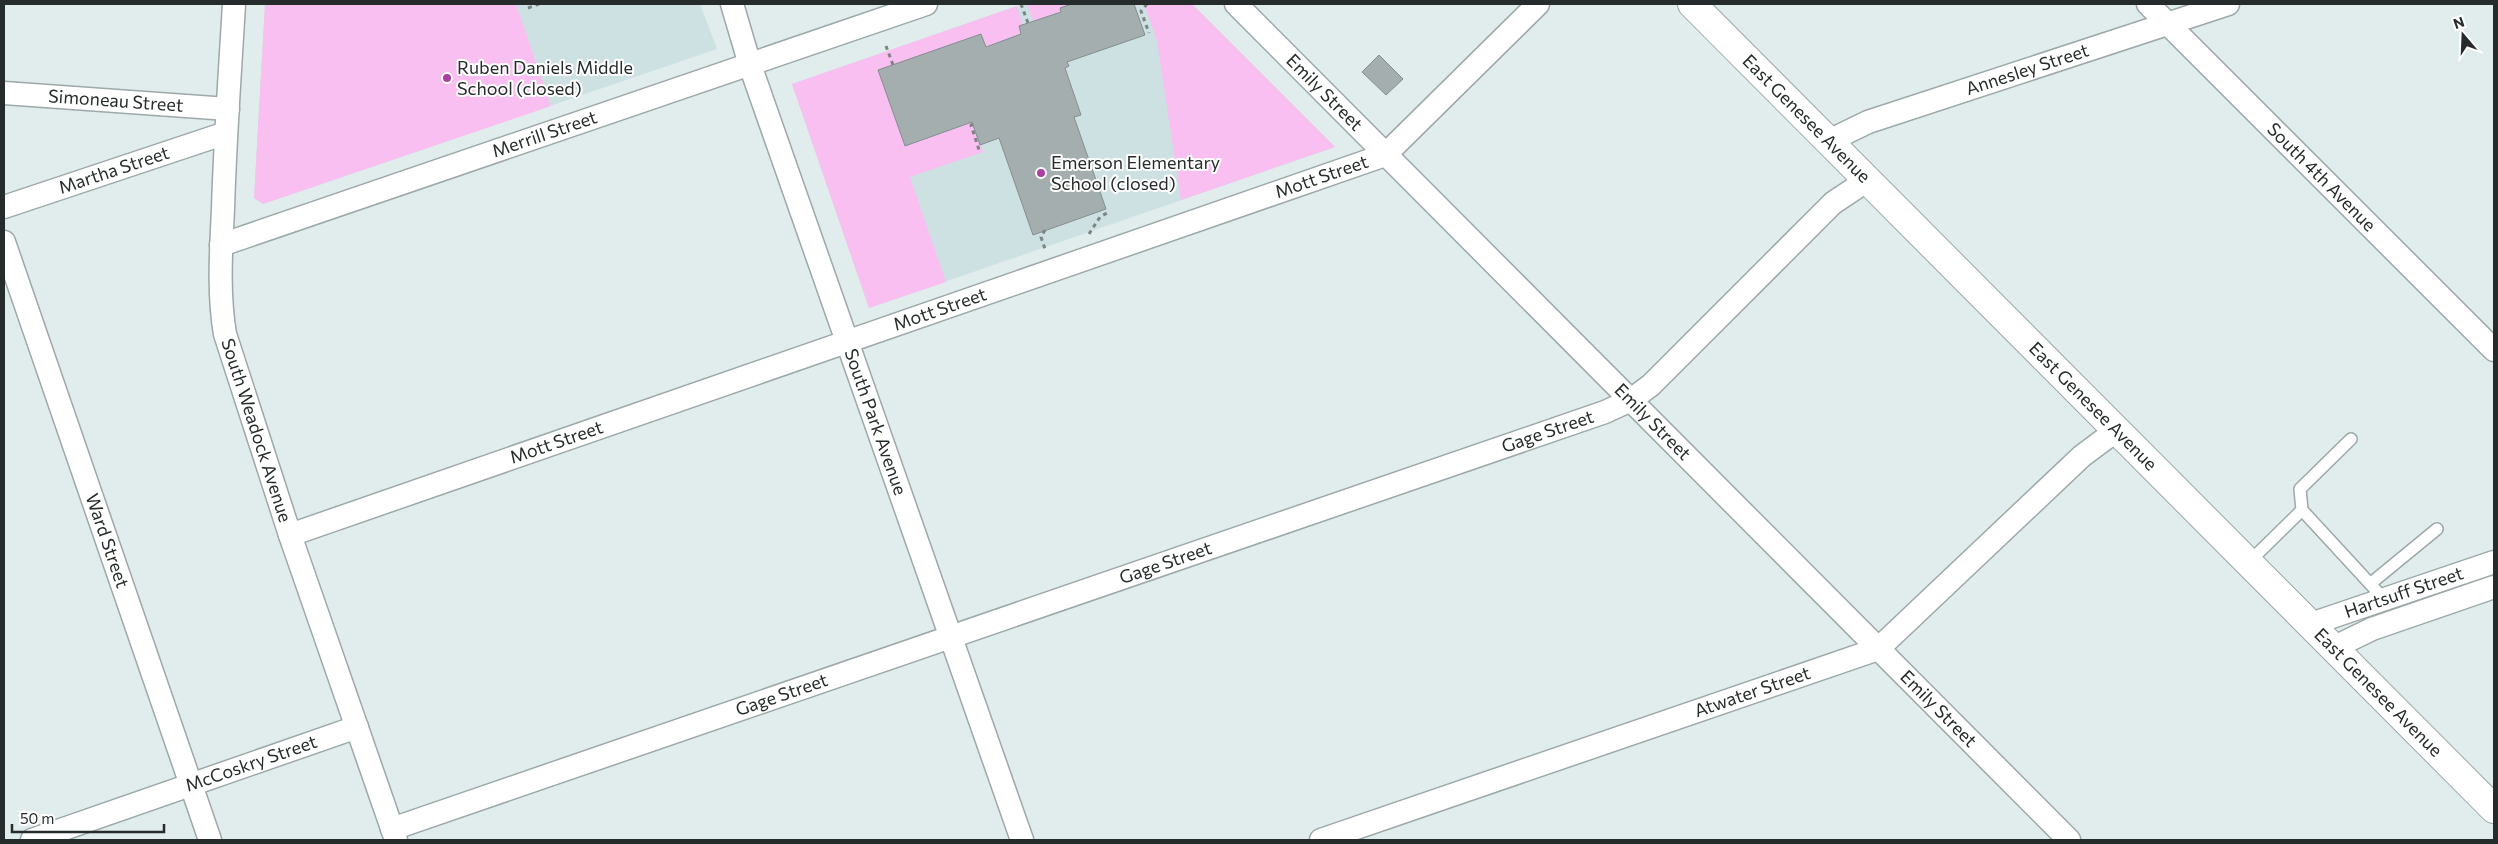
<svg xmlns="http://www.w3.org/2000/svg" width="2498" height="844" font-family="Commissioner,sans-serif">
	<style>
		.built { fill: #cde1e3 }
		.green { fill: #f9bff1 }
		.building { fill: #a4aeaf; stroke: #838e8e }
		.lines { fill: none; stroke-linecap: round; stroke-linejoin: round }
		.service-casing { stroke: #9da8a9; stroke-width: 14 }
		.minor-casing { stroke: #9da8a9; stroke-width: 25 }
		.secondary-casing { stroke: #9da8a9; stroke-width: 30 }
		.path { stroke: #7c8484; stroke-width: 3; stroke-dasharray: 4 4; stroke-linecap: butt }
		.service { stroke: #fff; stroke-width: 11 }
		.minor { stroke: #fff; stroke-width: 22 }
		.secondary { stroke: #fff; stroke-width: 28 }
		.poi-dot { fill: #aa41a2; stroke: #fff; stroke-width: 2 }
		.labels { text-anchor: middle; stroke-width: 4; stroke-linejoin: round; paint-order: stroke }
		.poi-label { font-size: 18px; fill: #262b2b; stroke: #fff; text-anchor: start }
		.street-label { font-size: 18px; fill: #262b2b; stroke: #fff }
	</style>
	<rect width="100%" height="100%" fill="#e1eced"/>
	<!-- built -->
	<path class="built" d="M 265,4 L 700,4 L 717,49 L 263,204 L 254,198 Z
		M 1023,4 L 1192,4 L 1335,147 L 869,308 L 792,84 Z"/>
	<!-- green -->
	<path class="green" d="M 265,4 L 516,4 L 551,106 L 263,204 L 254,198 Z
		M 1027,4 L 1072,4 L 1060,8 L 1061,12 L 1033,21 Z
		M 1144,4 L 1192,4 L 1335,147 L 1181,200 L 1157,41 Z
		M 1017,6 L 1023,25 L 1019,27 L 1021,34 L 986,47 L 981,34 L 905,145 L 972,122 L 983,152 L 910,177 L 946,282 L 869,308 L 792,84 Z"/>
	<!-- building -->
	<path class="building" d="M 1072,4 L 1134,4 L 1145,35 L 1067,62 L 1069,66 L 1065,68 L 1081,115 L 1074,117 L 1106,209 L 1033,235 L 999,138 L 980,145 L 972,122 L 905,146 L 878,70 L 981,34 L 986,47 L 1021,34 L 1019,26 L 1061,12 L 1060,8 Z
		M 1379,55 L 1403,79 L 1386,95 L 1362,72 Z"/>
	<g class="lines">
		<!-- service casing -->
		<g class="service-casing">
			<path id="service" d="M 2302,510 L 2300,489 L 2351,439
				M 2249,562 L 2302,510 L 2385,600
				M 2370,584 L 2437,529"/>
		</g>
		<!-- minor casing -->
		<g class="minor-casing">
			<g id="minor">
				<path id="s1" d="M 234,4 C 230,72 225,140 223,209 C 221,251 218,293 225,334 L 290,535 L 396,840"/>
				<path id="s2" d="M 732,4 L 750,65 L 1022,840"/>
				<path id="s3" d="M 1236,4 L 2069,840"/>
				<path id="s4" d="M 2148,4 L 2494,350"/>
				<path id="s5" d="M 4,93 L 228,109"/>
				<path id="s6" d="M 1829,141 L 1868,122 L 2228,4"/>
				<path id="s7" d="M 4,207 L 226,133"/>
				<path id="s8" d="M 4,242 L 210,840"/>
				<path id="s9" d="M 221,245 L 926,4"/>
				<path id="s10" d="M 290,535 L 1385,155 L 1538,4"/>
				<path id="s11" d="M 2311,624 L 2494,562"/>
				<path d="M 2335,647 L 2372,629 L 2494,587"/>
				<path id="s12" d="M 392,829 L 1605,412 L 1631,400 L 1651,385 L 1833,203 L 1869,179"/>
				<path id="s13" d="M 32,840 L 357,727"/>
				<path id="s14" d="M 1321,840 L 1878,649 L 2082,456 L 2117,430"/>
			</g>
		</g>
		<!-- secondary casing -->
		<g class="secondary-casing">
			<g id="secondary">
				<path id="s15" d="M 1692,4 L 2494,809"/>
			</g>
		</g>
		<!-- path -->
		<path class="path" d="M 1021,4 L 1028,23
			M 1147,4 L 1141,11 L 1149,33
			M 528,8 L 539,4
			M 886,46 L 893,65
			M 973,124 L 971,125 L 980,153
			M 1045,230 L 1041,237 L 1045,249
			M 1089,234 L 1100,217 L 1107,213"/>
		<!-- service -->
		<use href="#service" class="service"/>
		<!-- minor -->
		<use href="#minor" class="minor"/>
		<!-- secondary -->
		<use href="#secondary" class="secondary"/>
	</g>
	<!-- markers -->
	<g class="poi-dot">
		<circle cx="447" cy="78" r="5"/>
		<circle cx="1041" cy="173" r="5"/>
	</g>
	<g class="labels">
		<!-- poi labels -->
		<g class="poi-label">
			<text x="457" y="74">Ruben Daniels Middle<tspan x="457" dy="21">School (closed)</tspan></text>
			<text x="1051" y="169">Emerson Elementary<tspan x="1051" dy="21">School (closed)</tspan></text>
		</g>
		<!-- street labels -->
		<g class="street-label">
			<text dy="6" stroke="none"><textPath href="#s6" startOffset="211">Annesley Street</textPath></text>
			<text dy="6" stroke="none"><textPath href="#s3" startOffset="125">Emily Street</textPath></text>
			<text dy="6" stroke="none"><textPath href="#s5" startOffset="112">Simoneau Street</textPath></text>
			<text dy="6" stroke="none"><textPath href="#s15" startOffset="162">East Genesee Avenue</textPath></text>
			<text dy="6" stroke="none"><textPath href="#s9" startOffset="342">Merrill Street</textPath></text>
			<text dy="6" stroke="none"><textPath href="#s7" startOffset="116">Martha Street</textPath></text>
			<text dy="6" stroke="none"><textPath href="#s4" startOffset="245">South 4th Avenue</textPath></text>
			<text dy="6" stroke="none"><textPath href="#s10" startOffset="1092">Mott Street</textPath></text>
			<text dy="6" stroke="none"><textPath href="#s10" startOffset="688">Mott Street</textPath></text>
			<text dy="6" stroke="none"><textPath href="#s15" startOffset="568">East Genesee Avenue</textPath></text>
			<text dy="6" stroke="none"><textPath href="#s2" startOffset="442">South Park Avenue</textPath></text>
			<text dy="6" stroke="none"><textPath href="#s3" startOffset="590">Emily Street</textPath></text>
			<text dy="6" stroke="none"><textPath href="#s1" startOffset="432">South Weadock Avenue</textPath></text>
			<text dy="6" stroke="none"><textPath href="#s12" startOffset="1222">Gage Street</textPath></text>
			<text dy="6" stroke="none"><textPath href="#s10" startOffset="282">Mott Street</textPath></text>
			<text dy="6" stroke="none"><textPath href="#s8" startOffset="316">Ward Street</textPath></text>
			<text dy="6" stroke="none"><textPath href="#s12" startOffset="818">Gage Street</textPath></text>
			<text dy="6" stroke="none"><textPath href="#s11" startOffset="98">Hartsuff Street</textPath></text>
			<text dy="6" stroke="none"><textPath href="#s14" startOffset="456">Atwater Street</textPath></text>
			<text dy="6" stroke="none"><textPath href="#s15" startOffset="972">East Genesee Avenue</textPath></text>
			<text dy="6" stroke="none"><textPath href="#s12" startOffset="412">Gage Street</textPath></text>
			<text dy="6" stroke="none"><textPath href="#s3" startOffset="995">Emily Street</textPath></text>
			<text dy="6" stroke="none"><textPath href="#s13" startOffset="232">McCoskry Street</textPath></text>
		</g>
	</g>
	<!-- border -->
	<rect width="2498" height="844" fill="none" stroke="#262b2b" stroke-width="10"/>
	<!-- north arrow -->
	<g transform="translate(2463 35) rotate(341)" stroke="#ffffff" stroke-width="4" paint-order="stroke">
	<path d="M0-4L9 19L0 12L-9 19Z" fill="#262b2b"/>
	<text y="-8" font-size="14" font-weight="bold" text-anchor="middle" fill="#262b2b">N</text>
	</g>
	<!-- scale -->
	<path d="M12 824v8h152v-8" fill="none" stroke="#262b2b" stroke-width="2.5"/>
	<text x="20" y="824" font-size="15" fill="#262b2b" stroke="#ffffff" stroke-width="4" paint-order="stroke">50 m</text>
</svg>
